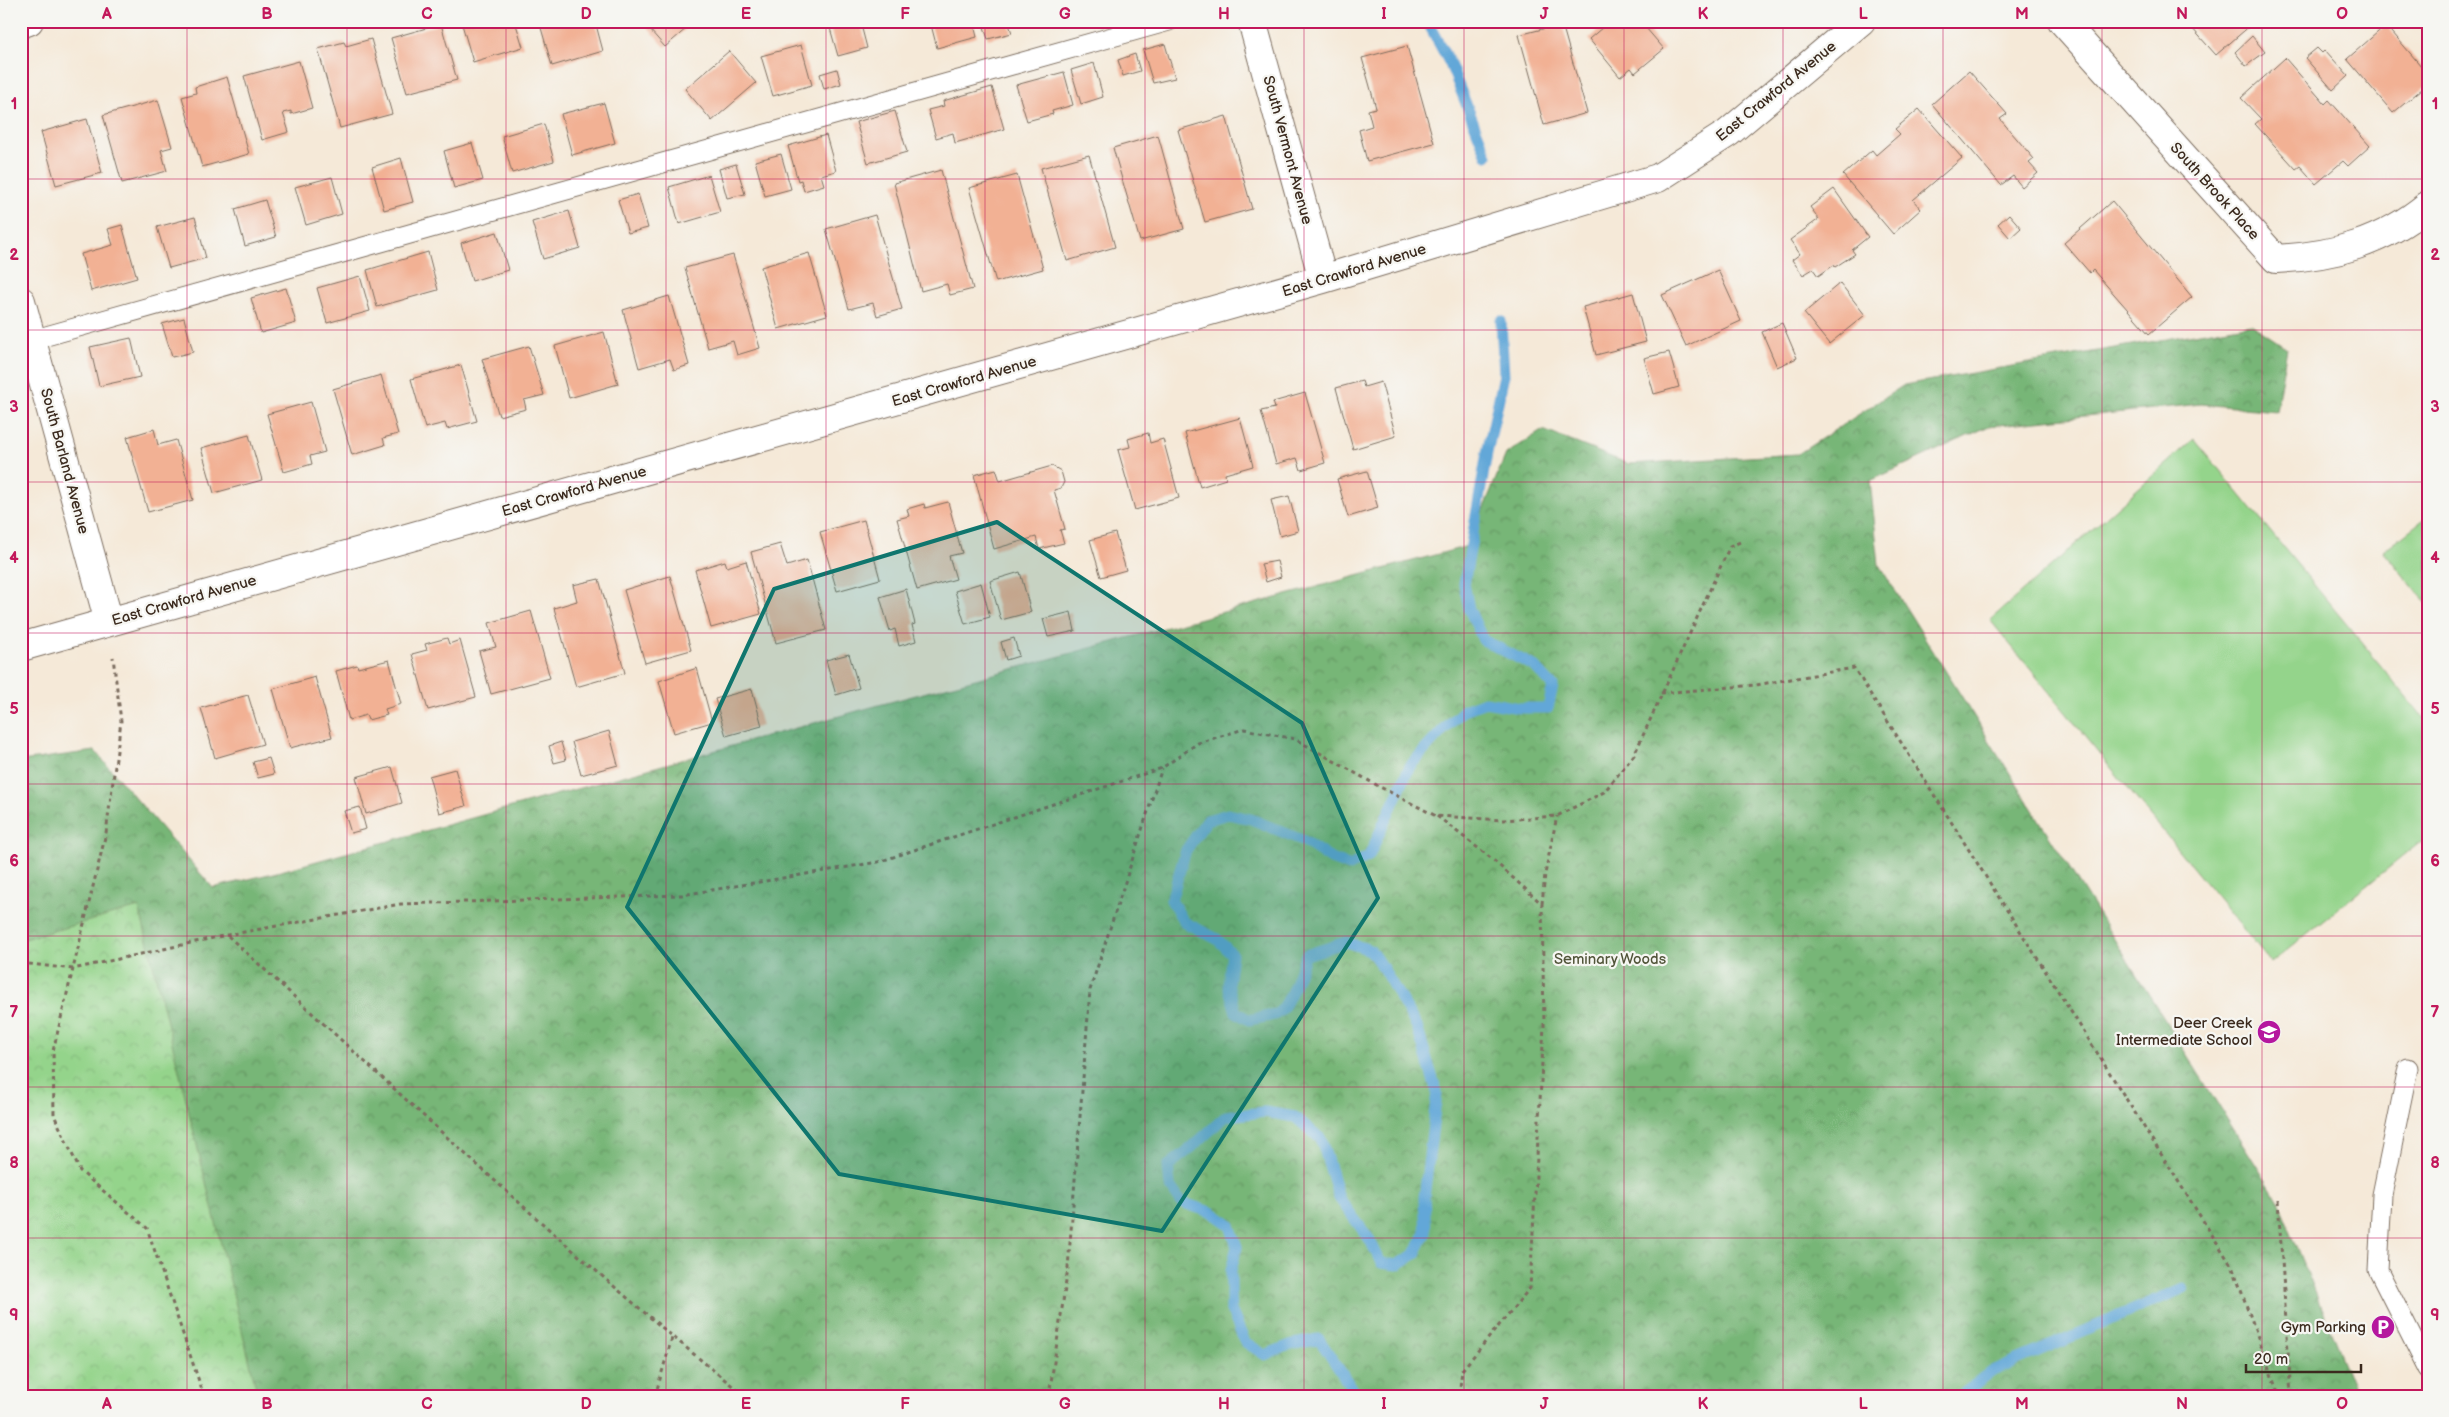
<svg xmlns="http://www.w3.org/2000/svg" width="2449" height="1417" font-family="'Balsamiq Sans',sans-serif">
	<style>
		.forest { fill: url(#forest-crowns); stroke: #59704a }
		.park { fill: url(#park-crowns); stroke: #687f54 }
		.pitch { fill: #94d48b; stroke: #687f54 }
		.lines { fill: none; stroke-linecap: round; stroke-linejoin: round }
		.stream { stroke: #62a7d8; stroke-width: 11 }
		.building { fill: #f2b194 }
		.lane-casing { stroke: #7c6d5f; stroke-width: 21 }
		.street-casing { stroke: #7c6d5f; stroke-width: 30 }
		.path { stroke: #7c6d5f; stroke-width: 3; stroke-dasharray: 4 4; stroke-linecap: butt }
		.lane { stroke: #fff; stroke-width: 19 }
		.street { stroke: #fff; stroke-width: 28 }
		.marked { fill: #0f766e; fill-opacity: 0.2; stroke: #0f766e; stroke-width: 4; stroke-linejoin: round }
		.grid { fill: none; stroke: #c2185b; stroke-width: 1; stroke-opacity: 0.55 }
		.labels { text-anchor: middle; stroke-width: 4.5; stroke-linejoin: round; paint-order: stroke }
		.street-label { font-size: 15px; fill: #3b2a1e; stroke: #f6f6f2 }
		.park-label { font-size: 15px; fill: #515439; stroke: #f6f6f2 }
		.poi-label { font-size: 15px; fill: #3b2a1e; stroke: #f6f6f2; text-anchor: end }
		.neatline { fill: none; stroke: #c2185b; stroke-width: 2 }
		.grid-label { font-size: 16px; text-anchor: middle; font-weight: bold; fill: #c2185b }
	</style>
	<defs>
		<pattern id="forest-crowns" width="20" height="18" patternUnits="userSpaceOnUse" patternTransform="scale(1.25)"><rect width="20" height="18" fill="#77b677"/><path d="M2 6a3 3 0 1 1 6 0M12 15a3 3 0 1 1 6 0" fill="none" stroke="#639461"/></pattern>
		<pattern id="park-crowns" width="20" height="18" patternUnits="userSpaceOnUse" patternTransform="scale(1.25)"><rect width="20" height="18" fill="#94d48b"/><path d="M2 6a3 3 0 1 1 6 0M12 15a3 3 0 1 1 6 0" fill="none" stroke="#80b678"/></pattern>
	</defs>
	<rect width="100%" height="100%" fill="#f6f6f2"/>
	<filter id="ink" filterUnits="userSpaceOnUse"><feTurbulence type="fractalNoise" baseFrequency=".02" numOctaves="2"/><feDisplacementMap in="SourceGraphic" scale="10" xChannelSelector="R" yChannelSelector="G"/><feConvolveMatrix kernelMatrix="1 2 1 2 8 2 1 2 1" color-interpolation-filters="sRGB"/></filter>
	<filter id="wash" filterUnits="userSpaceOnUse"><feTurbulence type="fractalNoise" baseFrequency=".0096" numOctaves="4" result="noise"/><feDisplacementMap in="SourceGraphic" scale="20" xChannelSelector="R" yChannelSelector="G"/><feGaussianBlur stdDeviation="1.12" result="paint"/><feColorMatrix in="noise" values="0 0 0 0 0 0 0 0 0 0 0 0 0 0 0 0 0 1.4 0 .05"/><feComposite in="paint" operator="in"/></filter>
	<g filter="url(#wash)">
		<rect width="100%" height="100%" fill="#f5e9d8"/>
		<!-- forest -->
		<path class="forest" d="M 2251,324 L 2287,348 L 2276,411 L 2201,404 L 1989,426 L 1870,481 L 1879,565 L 2278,1200 L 2357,1396 L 21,1396 L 21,761 L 95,751 L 213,888 L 281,871 L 879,705 L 1468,546 L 1506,454 L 1543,430 L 1629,464 L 1798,454 L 1904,385 Z"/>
		<!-- park -->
		<path class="park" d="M 139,907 L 258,1396 L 21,1396 L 21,940 Z"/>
		<!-- pitch -->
		<path class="pitch" d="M 2194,439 L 2428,723 L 2428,836 L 2271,963 L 1990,620 Z
			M 2428,516 L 2428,605 L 2383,551 Z"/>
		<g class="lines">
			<!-- stream -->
			<path class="stream" d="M 1427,21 L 1450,64 L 1487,156
				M 1357,1396 L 1319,1339 L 1290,1345 L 1265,1355 L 1245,1342 L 1231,1310 L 1231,1270 L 1237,1247 L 1230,1225 L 1213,1213 L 1181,1202 L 1170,1186 L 1168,1166 L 1191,1148 L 1226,1116 L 1265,1112 L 1295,1117 L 1321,1139 L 1339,1198 L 1370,1240 L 1381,1263 L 1397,1265 L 1415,1254 L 1426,1232 L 1424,1198 L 1437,1092 L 1417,1027 L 1383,968 L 1370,950 L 1346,942 L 1306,955 C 1299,970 1289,1008 1276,1014 C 1268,1017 1257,1018 1249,1020 L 1236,1012 L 1228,985 L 1232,954 L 1217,939 L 1184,922 L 1171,900 L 1186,850 L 1207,820 L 1228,814 L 1251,819 L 1304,841 L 1331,859 L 1350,866 L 1369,856 L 1410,766 L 1442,731 L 1464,710 L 1485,702 L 1520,708 L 1548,708 L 1553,686 L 1534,666 L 1483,640 L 1469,609 L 1464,584 L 1487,453 L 1504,375 L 1501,321
				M 1960,1396 L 1994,1370 L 2184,1288"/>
		</g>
		<g id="blocks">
			<!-- building -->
			<path class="building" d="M 461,21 L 515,21 L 523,47 L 473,62 Z
				M 539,21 L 595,21 L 603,51 L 552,66 Z
				M 642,21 L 695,21 L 665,47 Z
				M 828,21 L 860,21 L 867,48 L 838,56 Z
				M 930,21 L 973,21 L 977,37 L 937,48 Z
				M 982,21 L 1008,21 L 1012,33 L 988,39 Z
				M 1610,21 L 1640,21 L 1664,49 L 1635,73 L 1631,68 L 1620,77 L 1589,39 Z
				M 1690,21 L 1705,21 L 1696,28 Z
				M 2197,21 L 2249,21 L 2252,24 L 2216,55 L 2191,27 Z
				M 441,24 L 457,80 L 407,93 L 391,38 Z
				M 1562,24 L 1587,113 L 1544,125 L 1519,35 Z
				M 2386,25 L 2428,74 L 2428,84 L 2393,113 L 2347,59 Z
				M 2252,36 L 2265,52 L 2246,66 L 2235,52 Z
				M 371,39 L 392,114 L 340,128 L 318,49 L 344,42 L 346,46 Z
				M 1165,44 L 1175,78 L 1153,83 L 1143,50 Z
				M 801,45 L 812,85 L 773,96 L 761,56 Z
				M 1407,46 L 1434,143 L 1367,161 L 1359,130 L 1372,126 L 1368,110 L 1376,108 L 1362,58 Z
				M 2317,48 L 2322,53 L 2325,50 L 2348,76 L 2333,90 L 2305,58 Z
				M 729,51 L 756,83 L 712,121 L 685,89 Z
				M 1135,54 L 1140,71 L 1123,76 L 1118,60 Z
				M 2285,58 L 2325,104 L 2329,100 L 2370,146 L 2348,166 L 2343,161 L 2316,184 L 2300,166 L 2296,169 L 2255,124 L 2261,119 L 2241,98 Z
				M 299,61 L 312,108 L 291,114 L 291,111 L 283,113 L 289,132 L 262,140 L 244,76 Z
				M 1094,63 L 1103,97 L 1081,104 L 1071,70 Z
				M 837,69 L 841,84 L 824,89 L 820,74 Z
				M 1969,71 L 2007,114 L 2000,119 L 2034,159 L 2029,163 L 2038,173 L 2022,187 L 2013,176 L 2001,185 L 1932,104 Z
				M 1064,72 L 1073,105 L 1052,111 L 1053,114 L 1027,121 L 1016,85 Z
				M 227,77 L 249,154 L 202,167 L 182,97 L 196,93 L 195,87 Z
				M 992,87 L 1004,129 L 955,143 L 953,133 L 936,138 L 928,110 L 944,106 L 943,101 Z
				M 158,100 L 172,147 L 161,150 L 167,171 L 122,183 L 103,115 Z
				M 604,103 L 615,143 L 572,155 L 561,114 Z
				M 1919,109 L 1962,158 L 1913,200 L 1921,209 L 1893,234 L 1843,175 L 1872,150 L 1876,155 L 1900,134 L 1895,129 Z
				M 895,111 L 907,152 L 868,163 L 856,122 Z
				M 1226,116 L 1252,209 L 1205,222 L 1178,130 Z
				M 87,119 L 102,173 L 56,185 L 41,132 Z
				M 544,124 L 554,161 L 512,173 L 502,136 Z
				M 826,135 L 836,171 L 821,175 L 824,185 L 804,191 L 801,180 L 798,181 L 788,146 Z
				M 1158,135 L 1184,229 L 1140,241 L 1113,148 Z
				M 472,143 L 483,180 L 454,188 L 444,151 Z
				M 781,154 L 791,189 L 765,196 L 755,161 Z
				M 1089,155 L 1115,247 L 1067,261 L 1041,168 Z
				M 401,158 L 413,202 L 384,210 L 372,167 Z
				M 736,164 L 745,194 L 727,198 L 719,169 Z
				M 941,170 L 973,289 L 950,295 L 947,284 L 921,291 L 894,183 Z
				M 709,175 L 720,212 L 679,224 L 669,187 Z
				M 1017,175 L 1043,269 L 996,282 L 969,188 Z
				M 332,177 L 342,214 L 306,225 L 295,187 Z
				M 1834,189 L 1868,237 L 1852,250 L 1855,254 L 1835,267 L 1834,265 L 1818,276 L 1813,269 L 1803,275 L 1792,260 L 1800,254 L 1790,240 L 1819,219 L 1810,207 Z
				M 638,194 L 648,228 L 628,233 L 618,200 Z
				M 265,200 L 276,237 L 245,246 L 235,209 Z
				M 2112,201 L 2192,297 L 2149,334 L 2093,270 L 2090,273 L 2064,243 Z
				M 569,211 L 580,248 L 543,259 L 532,222 Z
				M 2009,214 L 2021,228 L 2010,238 L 1998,224 Z
				M 875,215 L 902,309 L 877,316 L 873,303 L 849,309 L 826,229 Z
				M 195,217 L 206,258 L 169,268 L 157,227 Z
				M 122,225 L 137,278 L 91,291 L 81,254 L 113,245 L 108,229 Z
				M 497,232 L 508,270 L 472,281 L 461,243 Z
				M 428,252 L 438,290 L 377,307 L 367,270 Z
				M 809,253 L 827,315 L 778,329 L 761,267 Z
				M 733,255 L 760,348 L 737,355 L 733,341 L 708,348 L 685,268 Z
				M 1718,270 L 1741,321 L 1686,346 L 1662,295 Z
				M 360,276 L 370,311 L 327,323 L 317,288 Z
				M 1840,283 L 1865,315 L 1829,344 L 1804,313 Z
				M 286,288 L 296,323 L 261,333 L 251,298 Z
				M 1633,293 L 1646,342 L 1596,355 L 1583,307 Z
				M 669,296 L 689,365 L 674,370 L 670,359 L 639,368 L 623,310 Z
				M 184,318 L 193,352 L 172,357 L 162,324 Z
				M 1782,323 L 1797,358 L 1777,367 L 1762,332 Z
				M 604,332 L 618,384 L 569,398 L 555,346 Z
				M 131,338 L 140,377 L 99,386 L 90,347 Z
				M 529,346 L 544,395 L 524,400 L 526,409 L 499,416 L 482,359 Z
				M 1669,352 L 1679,387 L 1654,394 L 1644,358 Z
				M 461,365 L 477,421 L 447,429 L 445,423 L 425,428 L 411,379 Z
				M 381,375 L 398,434 L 383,438 L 385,445 L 352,455 L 333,389 Z
				M 1362,381 L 1364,387 L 1381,382 L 1396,436 L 1353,449 L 1336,388 Z
				M 1305,393 L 1325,463 L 1301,470 L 1297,458 L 1276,464 L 1261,411 L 1275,408 L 1273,402 Z
				M 311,402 L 325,452 L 310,456 L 312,464 L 284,472 L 267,414 Z
				M 1240,418 L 1253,466 L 1225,474 L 1226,479 L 1200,487 L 1185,433 Z
				M 154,429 L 158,445 L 176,440 L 193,500 L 148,512 L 127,437 Z
				M 1148,433 L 1150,443 L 1163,439 L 1179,498 L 1135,510 L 1118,450 L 1130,447 L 1128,439 Z
				M 249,435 L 262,480 L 214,493 L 201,448 Z
				M 1052,466 L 1061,471 L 1064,482 L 1061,488 L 1054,490 L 1065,529 L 1060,530 L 1064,543 L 1039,549 L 1036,537 L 994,549 L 974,475 L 996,469 L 1000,481 Z
				M 1367,471 L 1378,508 L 1348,517 L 1337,479 Z
				M 1289,496 L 1298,531 L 1280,536 L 1271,500 Z
				M 948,502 L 962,553 L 949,556 L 956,579 L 917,590 L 897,519 L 909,516 L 907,509 L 924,504 L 925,508 Z
				M 864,520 L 880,579 L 837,591 L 820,532 Z
				M 1115,533 L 1126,570 L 1101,577 L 1090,540 Z
				M 780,544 L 787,566 L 807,560 L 826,630 L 776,643 L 751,552 Z
				M 725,561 L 727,567 L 746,561 L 761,614 L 711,628 L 695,570 Z
				M 1277,561 L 1281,577 L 1266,582 L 1261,564 Z
				M 1020,572 L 1031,612 L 1001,620 L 990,581 Z
				M 670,576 L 691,650 L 645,663 L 624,590 Z
				M 599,579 L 625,673 L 576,687 L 554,608 L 577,601 L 573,585 Z
				M 981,583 L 990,617 L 965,624 L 955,591 Z
				M 906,589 L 915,624 L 912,625 L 916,641 L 899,646 L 895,629 L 890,631 L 880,597 Z
				M 531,611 L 550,678 L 491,694 L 479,651 L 496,647 L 489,623 Z
				M 1071,612 L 1075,631 L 1048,637 L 1043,619 Z
				M 447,638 L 449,644 L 460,640 L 476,697 L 428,710 L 412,654 L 427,650 L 425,644 Z
				M 1014,638 L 1019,656 L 1006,660 L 1001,642 Z
				M 849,654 L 859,688 L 836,695 L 826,660 Z
				M 389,660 L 401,704 L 385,709 L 387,715 L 368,720 L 366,715 L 349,720 L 336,671 L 357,665 L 358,668 Z
				M 697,668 L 712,722 L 674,733 L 659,681 Z
				M 315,677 L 332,737 L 290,748 L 273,689 Z
				M 752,689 L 762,726 L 726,736 L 715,699 Z
				M 248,695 L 263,744 L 215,758 L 201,708 Z
				M 609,731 L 618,765 L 581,775 L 572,742 Z
				M 561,742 L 566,760 L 554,763 L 549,746 Z
				M 269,758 L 274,774 L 258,778 L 253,762 Z
				M 392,767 L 402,803 L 366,814 L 356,777 Z
				M 455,769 L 466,806 L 439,813 L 429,776 Z
				M 360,807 L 366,829 L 351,833 L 344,811 Z"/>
		</g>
	</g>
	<g filter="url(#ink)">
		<use href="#blocks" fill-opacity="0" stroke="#7c6d5f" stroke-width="1"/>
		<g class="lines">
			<!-- lane casing -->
			<g class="lane-casing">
				<path id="lane" d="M 32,340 L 1169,21
					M 2408,1068 L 2382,1195 L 2378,1270 L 2428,1369"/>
			</g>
			<!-- street casing -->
			<g class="street-casing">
				<path id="street" d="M 1252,21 L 1323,279
					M 2062,21 L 2276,259 C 2334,256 2382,243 2428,205
					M 21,24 L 29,21
					M 21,301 L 109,622
					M 21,647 L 1323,279 L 1658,178 L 1728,133 L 1861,21"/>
			</g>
			<!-- path -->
			<path class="path" d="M 1661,693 L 1756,685 L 1854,668 L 2233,1268 L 2279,1396
				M 1437,816 L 1492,859 L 1542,904 L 1544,1025 L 1530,1288 L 1462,1370 L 1459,1396
				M 1542,904 L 1545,874 L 1557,816
				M 228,936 C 398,1091 565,1251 745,1396
				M 21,963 L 73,969 L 106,833 L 121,721 L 113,657
				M 2278,1200 L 2291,1396
				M 204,1396 L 147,1228 L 80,1171 L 54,1115 L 53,1051 L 73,969 L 227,935 L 401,904 L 682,895 L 878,862 L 1162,768 L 1198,743 L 1244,729 L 1295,739 L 1380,787 L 1436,816 L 1504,820 L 1557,816 L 1604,792 L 1634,755 L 1730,546 L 1743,541
				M 655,1396 L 672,1338
				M 1049,1396 L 1068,1268 L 1090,990 L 1162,768"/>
			<!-- lane -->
			<use href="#lane" class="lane"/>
			<!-- street -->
			<use href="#street" class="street"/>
		</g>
	</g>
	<!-- marked area -->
	<path class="marked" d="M 997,522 L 1302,723 L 1378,898 L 1162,1231 L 839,1174 L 627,907 L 774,589 Z"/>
	<!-- grid -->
	<path class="grid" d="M 187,21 L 187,1396M 347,21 L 347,1396M 506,21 L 506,1396M 666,21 L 666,1396M 826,21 L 826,1396M 985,21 L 985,1396M 1145,21 L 1145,1396M 1304,21 L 1304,1396M 1464,21 L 1464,1396M 1624,21 L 1624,1396M 1783,21 L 1783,1396M 1943,21 L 1943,1396M 2102,21 L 2102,1396M 2262,21 L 2262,1396M 21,179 L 2428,179M 21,330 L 2428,330M 21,482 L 2428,482M 21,633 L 2428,633M 21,784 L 2428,784M 21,936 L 2428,936M 21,1087 L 2428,1087M 21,1238 L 2428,1238"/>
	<!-- icons -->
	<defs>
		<g id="school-disc" transform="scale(1.25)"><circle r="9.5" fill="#b5179e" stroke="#f6f6f2"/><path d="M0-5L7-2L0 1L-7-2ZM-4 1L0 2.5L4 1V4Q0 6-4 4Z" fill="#fff"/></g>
		<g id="parking-disc" transform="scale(1.25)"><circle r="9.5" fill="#b5179e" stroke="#f6f6f2"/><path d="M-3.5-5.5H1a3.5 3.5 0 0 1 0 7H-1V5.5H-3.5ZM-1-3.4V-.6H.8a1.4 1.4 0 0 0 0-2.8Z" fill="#fff"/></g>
	</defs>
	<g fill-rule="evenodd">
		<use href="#school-disc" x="2269" y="1032"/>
		<use href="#parking-disc" x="2383" y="1327"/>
	</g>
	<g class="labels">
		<!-- street labels -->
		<g class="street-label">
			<text transform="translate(1776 91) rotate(-39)" y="5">East Crawford Avenue</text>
			<text transform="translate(1288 150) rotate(75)" y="5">South Vermont Avenue</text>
			<text transform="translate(2215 191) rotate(48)" y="5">South Brook Place</text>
			<text transform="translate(1354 270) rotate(-17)" y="5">East Crawford Avenue</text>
			<text transform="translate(964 381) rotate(-16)" y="5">East Crawford Avenue</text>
			<text transform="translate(65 461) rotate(75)" y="5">South Barland Avenue</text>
			<text transform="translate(574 491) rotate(-16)" y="5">East Crawford Avenue</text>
			<text transform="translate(184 600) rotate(-16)" y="5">East Crawford Avenue</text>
		</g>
		<!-- park labels -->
		<g class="park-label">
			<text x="1610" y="964">Seminary Woods</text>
		</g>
		<!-- poi labels -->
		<g class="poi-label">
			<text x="2252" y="1028">Deer Creek<tspan x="2252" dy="17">Intermediate School</tspan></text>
			<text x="2366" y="1332">Gym Parking</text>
		</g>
	</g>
	<!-- margin -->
	<rect width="2449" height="1417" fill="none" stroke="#f6f6f2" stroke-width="55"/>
	<!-- scale -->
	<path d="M2246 1364v8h115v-8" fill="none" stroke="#3b2a1e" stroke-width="2.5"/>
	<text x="2254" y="1364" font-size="15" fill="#3b2a1e" stroke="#f6f6f2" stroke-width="4" paint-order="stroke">20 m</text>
	<rect x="28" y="28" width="2394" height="1362" class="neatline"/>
	<g class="grid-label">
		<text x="107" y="19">A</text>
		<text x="267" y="19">B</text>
		<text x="427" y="19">C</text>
		<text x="586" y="19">D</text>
		<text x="746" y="19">E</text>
		<text x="905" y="19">F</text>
		<text x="1065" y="19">G</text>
		<text x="1224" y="19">H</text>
		<text x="1384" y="19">I</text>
		<text x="1544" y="19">J</text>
		<text x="1703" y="19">K</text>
		<text x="1863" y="19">L</text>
		<text x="2022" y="19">M</text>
		<text x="2182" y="19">N</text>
		<text x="2342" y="19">O</text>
		<text x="14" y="109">1</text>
		<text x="2435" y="109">1</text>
		<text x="14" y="260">2</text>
		<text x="2435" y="260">2</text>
		<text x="14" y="412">3</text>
		<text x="2435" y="412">3</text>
		<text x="14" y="563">4</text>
		<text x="2435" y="563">4</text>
		<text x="14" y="714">5</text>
		<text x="2435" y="714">5</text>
		<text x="14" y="866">6</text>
		<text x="2435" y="866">6</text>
		<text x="14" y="1017">7</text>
		<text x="2435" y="1017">7</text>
		<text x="14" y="1168">8</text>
		<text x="2435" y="1168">8</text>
		<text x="14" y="1320">9</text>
		<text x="2435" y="1320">9</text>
		<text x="107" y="1409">A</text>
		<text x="267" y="1409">B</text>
		<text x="427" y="1409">C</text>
		<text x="586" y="1409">D</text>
		<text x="746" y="1409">E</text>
		<text x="905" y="1409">F</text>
		<text x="1065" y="1409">G</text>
		<text x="1224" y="1409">H</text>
		<text x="1384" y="1409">I</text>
		<text x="1544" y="1409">J</text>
		<text x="1703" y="1409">K</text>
		<text x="1863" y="1409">L</text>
		<text x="2022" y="1409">M</text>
		<text x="2182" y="1409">N</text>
		<text x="2342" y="1409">O</text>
	</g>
</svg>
